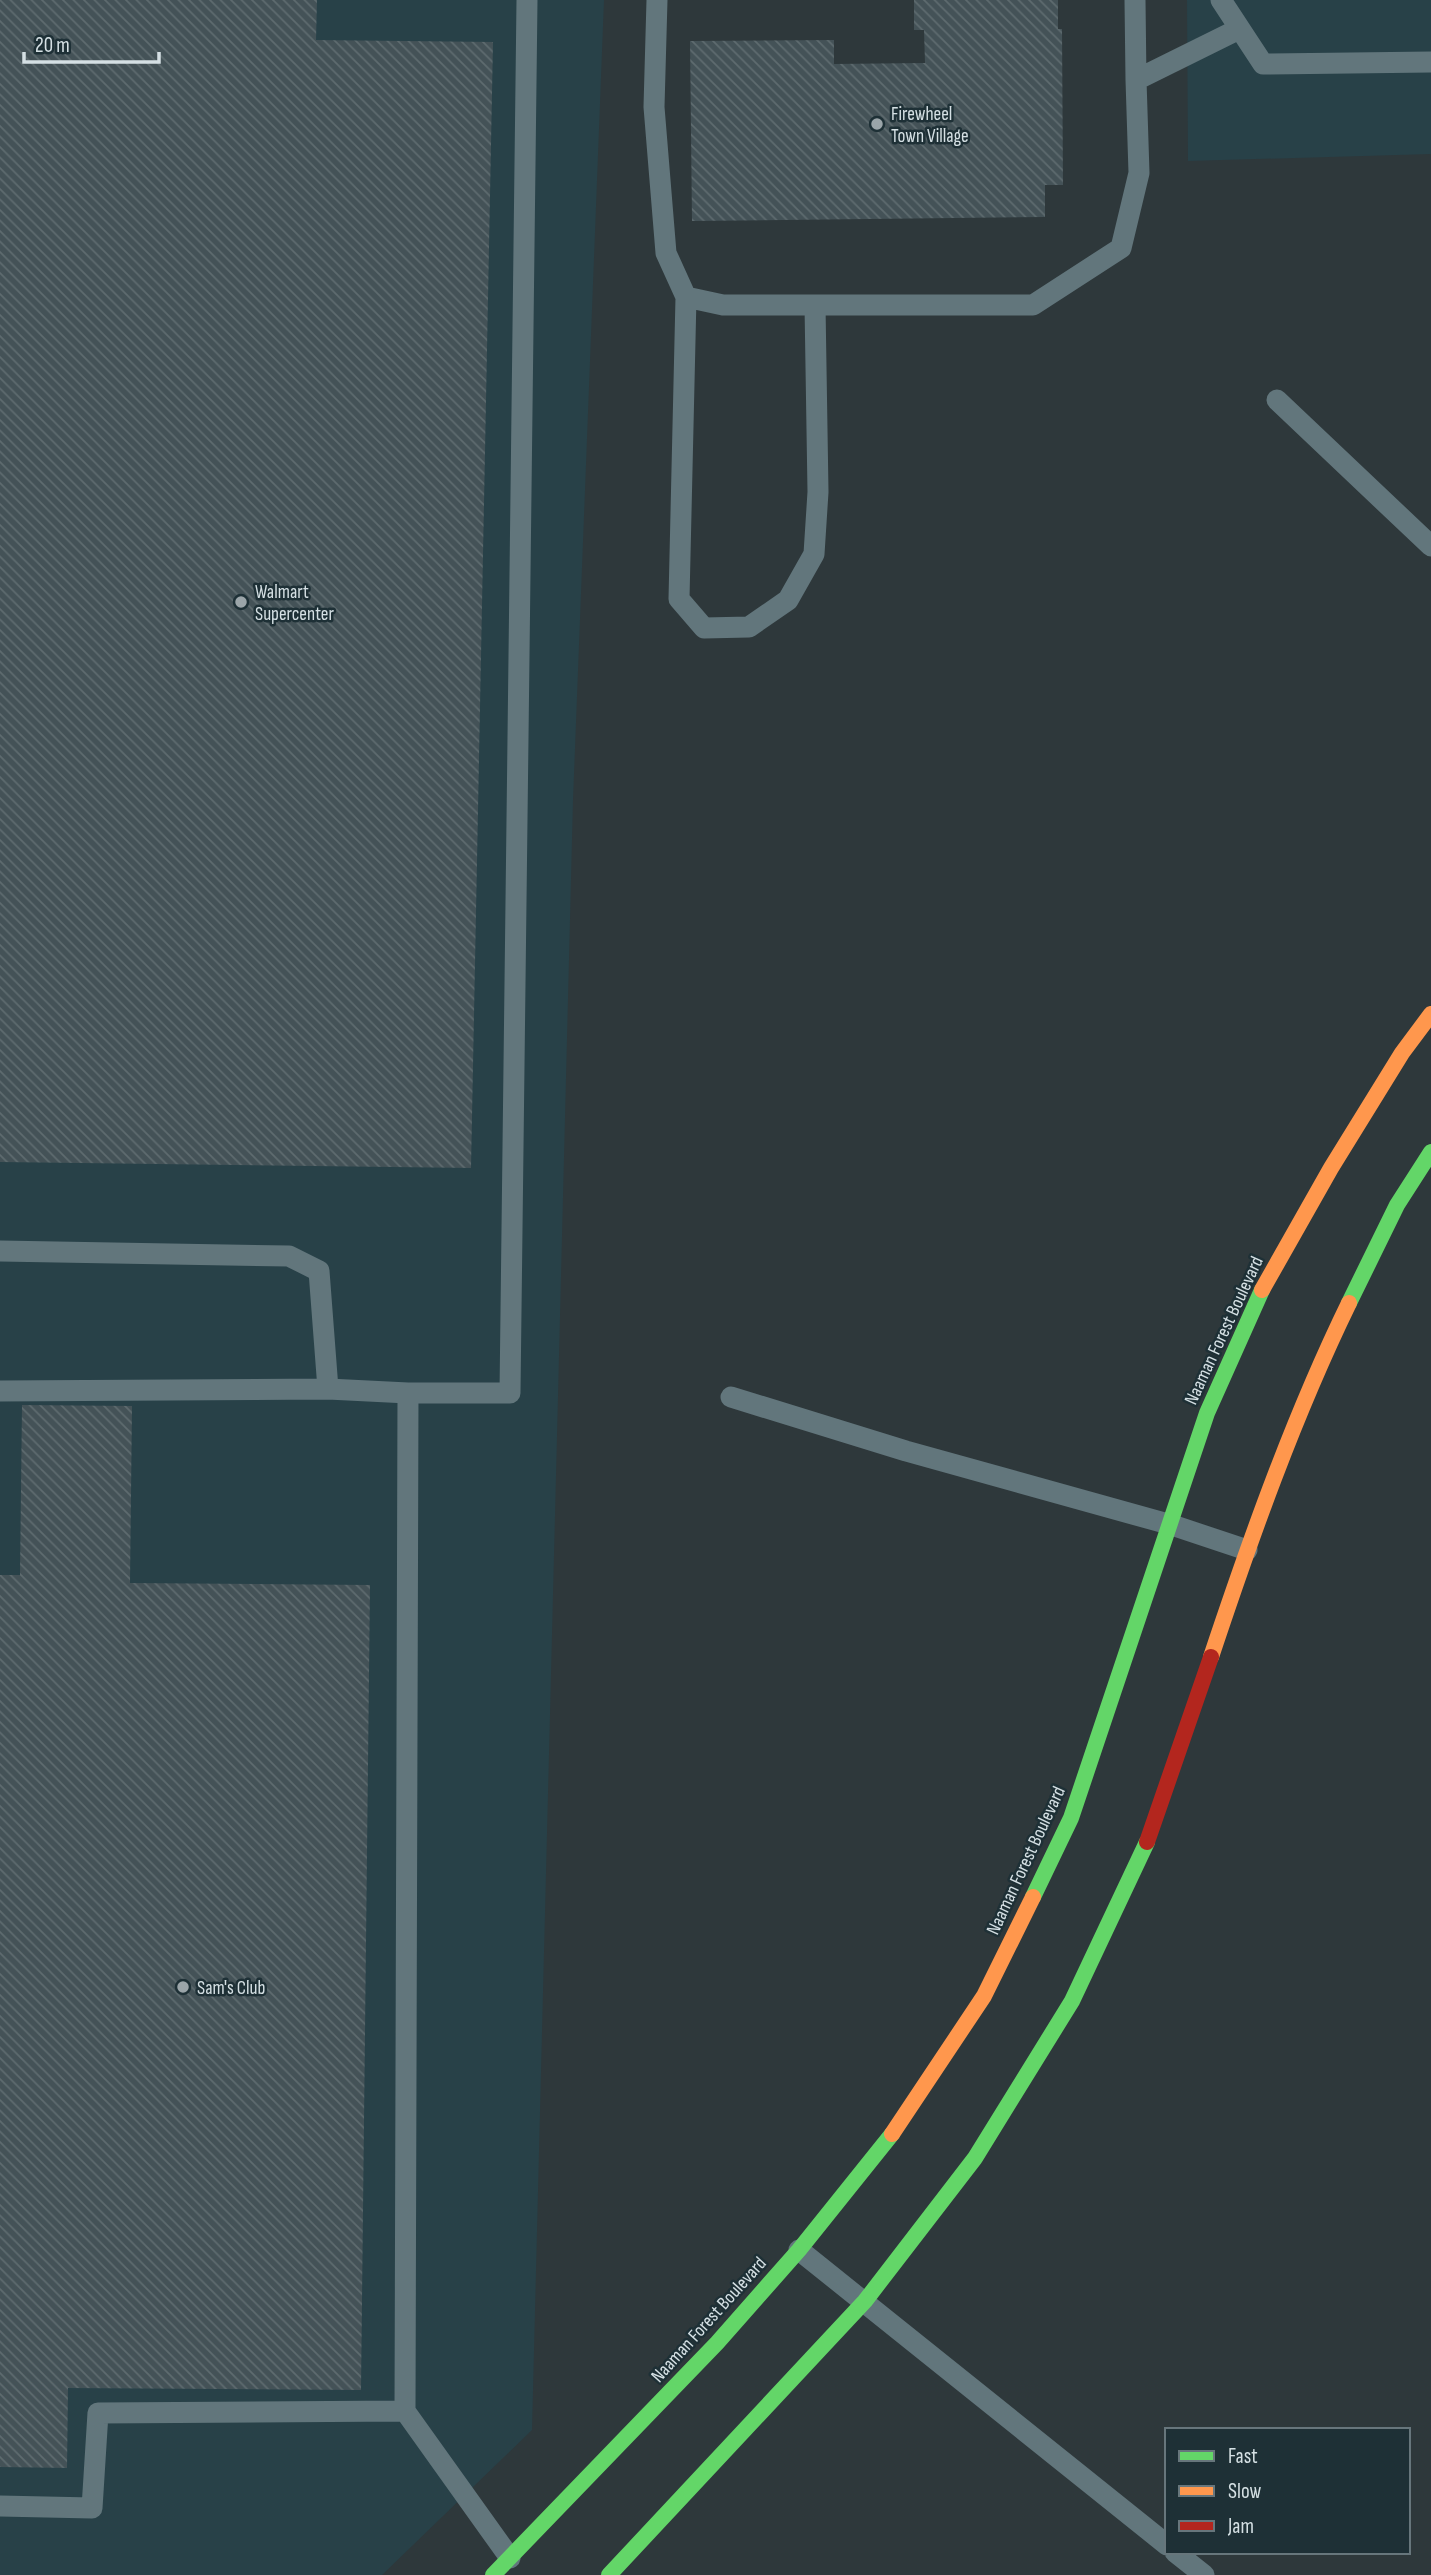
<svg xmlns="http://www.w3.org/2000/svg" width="1431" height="2575" font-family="'Sofia Sans Condensed',sans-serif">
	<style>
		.built { fill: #284148 }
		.building { fill: url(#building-back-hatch) }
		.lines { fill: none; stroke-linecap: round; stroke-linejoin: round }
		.lane { stroke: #62767c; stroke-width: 21 }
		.fast { stroke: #63d668; stroke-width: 16 }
		.slow { stroke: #ff974d; stroke-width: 16 }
		.jam { stroke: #b3261e; stroke-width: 16 }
		.poi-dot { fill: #9ba5a9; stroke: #1e3036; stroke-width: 2.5 }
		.labels { text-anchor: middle; stroke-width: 5; stroke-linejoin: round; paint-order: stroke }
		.poi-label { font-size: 19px; fill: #d5e0e4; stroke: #1e3036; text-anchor: start }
		.street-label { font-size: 19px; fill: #d5e0e4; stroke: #1e3036 }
	</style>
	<defs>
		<pattern id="building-back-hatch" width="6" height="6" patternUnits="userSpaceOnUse" patternTransform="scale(1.75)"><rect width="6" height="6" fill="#445257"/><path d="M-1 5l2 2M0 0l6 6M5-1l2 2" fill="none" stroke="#5e6b6f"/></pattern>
	</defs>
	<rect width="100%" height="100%" fill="#2e383b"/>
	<!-- built -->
	<path class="built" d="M 0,0 L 604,0 L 573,800 L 532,2430 L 382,2575 L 0,2575 Z
		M 1187,0 L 1431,0 L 1431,154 L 1188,161 Z"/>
	<!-- building -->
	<path class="building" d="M 0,0 L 317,0 L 316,40 L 493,42 L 471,1168 L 0,1162 Z
		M 914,0 L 1058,0 L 1058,29 L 1062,29 L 1063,185 L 1045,185 L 1045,217 L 692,221 L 690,41 L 834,40 L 834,64 L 925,63 L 924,30 L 914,30 Z
		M 22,1405 L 132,1406 L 130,1583 L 370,1585 L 361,2390 L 68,2388 L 67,2468 L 0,2467 L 0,1575 L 20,1575 Z"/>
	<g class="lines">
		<!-- lane -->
		<path class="lane" d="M 657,0 L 654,107 L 666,253 L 686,297 L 723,305 L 1033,305 L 1121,248 L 1139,173 L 1136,80 L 1239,29
			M 1135,0 L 1136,80
			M 1221,0 L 1263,64 L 1431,62
			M 686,297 L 679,599 L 704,628 L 749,627 L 788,600 L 814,554 L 818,492 L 815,305
			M 1277,400 L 1431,546
			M 0,1251 L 289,1256 L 319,1271 L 328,1389
			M 0,1391 L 328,1389 L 408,1393 L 405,2411
			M 408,1393 L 510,1393 L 527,0
			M 731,1397 L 906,1451 L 1172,1525 L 1247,1550
			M 799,2250 L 1167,2545
			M 0,2506 L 92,2508 L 98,2413 L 405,2411 L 510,2558
			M 1175,2552 L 1204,2575"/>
		<!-- fast -->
		<path class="fast" d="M 1349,1303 L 1397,1205 L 1431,1152
			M 1033,1897 L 1071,1818 L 1207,1413 L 1262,1290
			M 493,2575 L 717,2343 L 799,2250 L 892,2134
			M 609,2575 L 865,2301 L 975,2158 L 1072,2001 L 1147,1842"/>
		<!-- slow -->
		<path class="slow" d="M 1262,1290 L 1331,1168 L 1402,1053 L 1431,1014
			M 1211,1657 C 1251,1537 1294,1416 1349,1303
			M 892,2134 L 984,1996 L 1033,1897"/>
		<!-- jam -->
		<path class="jam" d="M 1147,1842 L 1211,1657"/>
	</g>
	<!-- markers -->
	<g class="poi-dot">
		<circle cx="877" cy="124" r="7"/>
		<circle cx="241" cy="602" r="7"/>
		<circle cx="183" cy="1987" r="7"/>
	</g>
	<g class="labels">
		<!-- poi labels -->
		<g class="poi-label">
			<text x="891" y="120">Firewheel<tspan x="891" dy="22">Town Village</tspan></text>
			<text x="255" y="598">Walmart<tspan x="255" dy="22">Supercenter</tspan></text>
			<text x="197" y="1994">Sam's Club</text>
		</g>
		<!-- street labels -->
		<g class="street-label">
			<text transform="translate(1223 1330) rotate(-65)" y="7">Naaman Forest Boulevard</text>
			<text transform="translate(1025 1860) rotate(-65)" y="7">Naaman Forest Boulevard</text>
			<text transform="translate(708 2319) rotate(-48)" y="7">Naaman Forest Boulevard</text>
		</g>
	</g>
	<!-- legend -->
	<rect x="1165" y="2428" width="245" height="126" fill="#1e3036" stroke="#67767c" stroke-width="2"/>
	<rect x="1179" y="2451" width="35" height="10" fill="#63d668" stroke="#67767c" stroke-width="2"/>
	<text x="1228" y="2463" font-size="21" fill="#d5e0e4">Fast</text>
	<rect x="1179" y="2486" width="35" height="10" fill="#ff974d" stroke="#67767c" stroke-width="2"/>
	<text x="1228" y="2498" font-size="21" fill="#d5e0e4">Slow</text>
	<rect x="1179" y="2521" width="35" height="10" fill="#b3261e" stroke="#67767c" stroke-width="2"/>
	<text x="1228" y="2533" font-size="21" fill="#d5e0e4">Jam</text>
	<!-- scale -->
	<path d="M24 52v10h135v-10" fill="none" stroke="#d5e0e4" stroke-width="3.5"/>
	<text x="35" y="52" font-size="21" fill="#d5e0e4" stroke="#1e3036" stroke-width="5" paint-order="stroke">20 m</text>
</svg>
